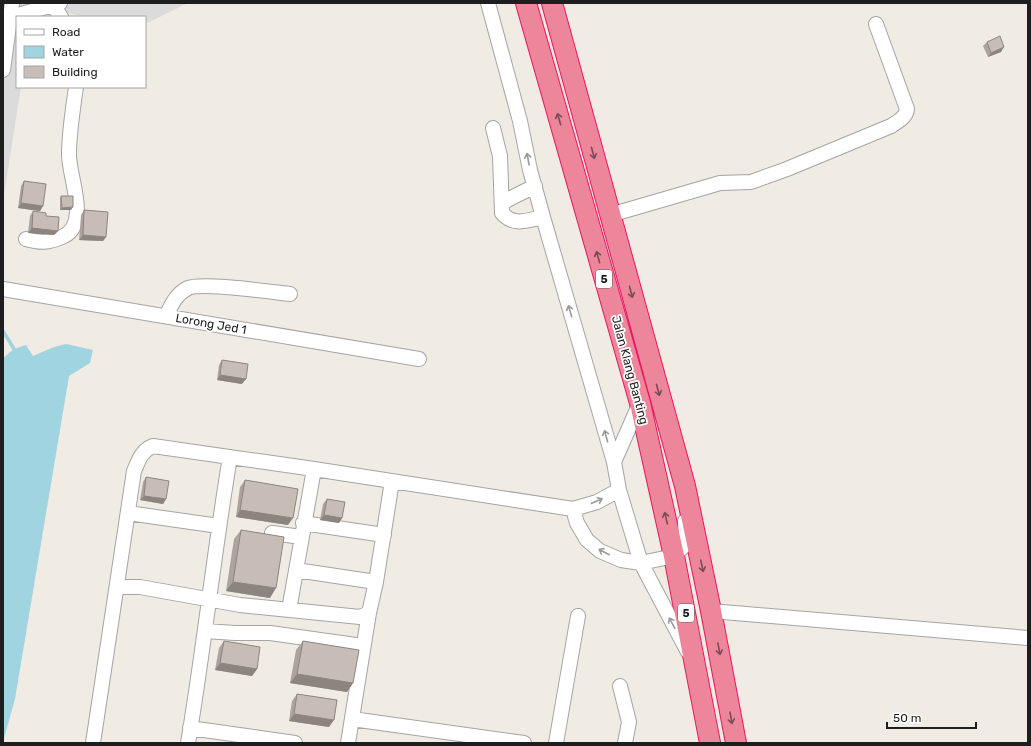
<svg xmlns="http://www.w3.org/2000/svg" width="1031" height="746" font-family="Rubik,sans-serif">
	<style>
		.residential { fill: #dcdbdb }
		.water { fill: #a0d4e1 }
		.lines { fill: none; stroke-linecap: round; stroke-linejoin: round }
		.stream { stroke: #a0d4e1; stroke-width: 3.5 }
		.minor-casing { stroke: #a5a5a5; stroke-width: 16 }
		.highway-casing { stroke: #e81763; stroke-width: 22 }
		.minor { stroke: #fff; stroke-width: 14 }
		.highway { stroke: #ed859b; stroke-width: 20 }
		.wall { fill: #aca39d }
		.shaded-wall { fill: #8c847f }
		.building { fill: #c8bdb6; stroke: #8c847f }
		.oneway { stroke: #7b4c56 }
		.oneway2 { stroke: #9a9a9a }
		.labels { text-anchor: middle; stroke-width: 3.5; stroke-linejoin: round; paint-order: stroke }
		.shield { fill: #fff; stroke: #626262; stroke-width: 1 }
		.shield-label { font-size: 11px; font-weight: bold; fill: #1e1e1e }
		.street-label { font-size: 12px; fill: #1e1e1e; stroke: #fff }
	</style>
	<rect width="100%" height="100%" fill="#f0ebe3"/>
	<!-- residential -->
	<path class="residential" d="M 3,3 L 34,3 L 32,17 L 17,17 L 17,87 L 21,87 L 3,201 Z
		M 35,3 L 188,3 L 145,24 L 145,17 L 83,17 Z"/>
	<!-- water -->
	<path class="water" d="M 66,344 L 93,350 L 90,363 L 69,376 L 15,699 L 3,742 L 3,358 L 14,349 L 26,345 L 33,356 L 54,347 Z"/>
	<g class="lines">
		<!-- stream -->
		<path class="stream" d="M 3,331 L 14,349"/>
		<!-- minor casing -->
		<g class="minor-casing">
			<path id="minor" d="M 488,3 L 520,121 L 530,170 L 543,217 L 614,462 L 619,490 L 641,563 L 688,652
				M 53,5 L 61,17
				M 3,16 L 11,17 L 60,3
				M 3,70 L 12,3
				M 493,128 L 500,156 L 502,213 C 514,227 527,220 543,217
				M 502,204 L 507,200 L 535,186
				M 610,215 L 720,183 L 751,182 L 787,169 L 891,126 C 898,121 906,118 907,109 L 876,24
				M 26,239 C 40,243 48,243 62,237 C 91,225 69,178 69,155 C 69,132 73,109 76,87
				M 3,289 L 419,359
				M 166,316 C 172,304 176,294 188,288 C 201,282 272,292 290,294
				M 614,462 L 640,403
				M 573,509 L 577,523 L 587,540 L 600,551 L 621,560 L 641,563 L 674,556 L 686,544 L 685,521
				M 128,513 L 219,526
				M 303,523 L 384,535
				M 272,533 L 301,537
				M 296,570 L 376,582
				M 118,587 L 140,587 L 240,605 L 360,617 L 369,613 L 376,582 L 392,481
				M 289,610 L 314,469
				M 711,611 L 1028,638
				M 205,631 L 235,633 L 270,633 L 363,646
				M 620,686 L 629,722 L 625,743
				M 352,719 L 524,743
				M 190,728 L 295,743
				M 93,743 L 134,471 C 139,460 141,451 153,446 L 314,469 L 573,509 L 597,502 L 619,490
				M 188,743 C 204,648 214,552 230,457
				M 348,743 L 369,613
				M 556,743 L 578,616"/>
		</g>
		<!-- highway casing -->
		<g class="highway-casing">
			<path id="highway" d="M 526,3 L 640,403 L 674,556 L 710,743
				M 552,3 L 685,486 L 711,611 L 736,743"/>
		</g>
		<!-- minor -->
		<use href="#minor" class="minor"/>
		<!-- highway -->
		<use href="#highway" class="highway"/>
	</g>
	<!-- wall -->
	<path class="wall" d="M 987,42 L 1001,52 L 988,57 L 983,46 Z
		M 24,181 L 43,206 L 40,211 L 18,208 L 21,186 Z
		M 61,196 L 71,210 L 60,210 L 60,198 Z
		M 84,210 L 106,237 L 103,241 L 79,240 L 81,215 Z
		M 33,211 L 58,231 L 54,235 L 28,233 L 30,216 Z
		M 222,360 L 242,384 L 217,380 L 219,365 Z
		M 146,477 L 166,499 L 163,504 L 140,500 L 143,482 Z
		M 245,480 L 288,525 L 236,517 L 240,487 Z
		M 327,499 L 342,518 L 339,523 L 320,520 L 323,504 Z
		M 241,530 L 270,598 L 226,591 L 234,539 Z
		M 224,641 L 257,669 L 252,676 L 215,670 L 219,648 Z
		M 303,641 L 353,683 L 347,692 L 290,683 L 296,650 Z
		M 297,694 L 329,727 L 289,721 L 292,701 Z"/>
	<!-- shaded-wall -->
	<path class="shaded-wall" d="M 1004,47 L 1001,52 L 988,57 L 991,53 Z
		M 21,203 L 43,206 L 40,211 L 18,208 Z
		M 73,207 L 71,210 L 60,210 L 62,208 Z
		M 32,228 L 58,231 L 54,235 L 28,233 Z
		M 83,235 L 106,237 L 103,241 L 79,240 Z
		M 220,375 L 246,379 L 242,384 L 217,380 Z
		M 144,496 L 166,499 L 163,504 L 140,500 Z
		M 240,510 L 293,518 L 288,525 L 236,517 Z
		M 324,515 L 342,518 L 339,523 L 320,520 Z
		M 233,582 L 276,588 L 270,598 L 226,591 Z
		M 220,663 L 257,669 L 252,676 L 215,670 Z
		M 297,674 L 353,683 L 347,692 L 290,683 Z
		M 294,714 L 334,720 L 329,727 L 289,721 Z"/>
	<!-- building -->
	<path class="building" d="M 1000,36 L 1004,47 L 991,53 L 987,42 Z
		M 24,181 L 46,184 L 43,206 L 21,203 Z
		M 61,196 L 73,196 L 73,207 L 62,208 Z
		M 84,210 L 108,212 L 106,237 L 83,235 Z
		M 33,211 L 46,213 L 46,216 L 59,217 L 58,231 L 32,228 Z
		M 222,360 L 248,364 L 246,379 L 220,375 Z
		M 146,477 L 169,481 L 166,499 L 144,496 Z
		M 245,480 L 298,489 L 293,518 L 240,510 Z
		M 327,499 L 345,502 L 342,518 L 324,515 Z
		M 241,530 L 284,537 L 276,588 L 233,582 Z
		M 224,641 L 260,647 L 257,669 L 220,663 Z
		M 303,641 L 359,650 L 353,683 L 297,674 Z
		M 297,694 L 337,700 L 334,720 L 294,714 Z"/>
	<!-- one-way arrows -->
	<defs><path id="oneway-shaft" d="M-6 0H5M1.5-3L5.5 0L1.5 3" fill="none" stroke-width="1.6" stroke-linecap="round" stroke-linejoin="round"/></defs>
	<g class="oneway">
		<use href="#oneway-shaft" transform="translate(559 119) rotate(-106)"/>
		<use href="#oneway-shaft" transform="translate(593 153) rotate(75)"/>
		<use href="#oneway-shaft" transform="translate(598 257) rotate(-106)"/>
		<use href="#oneway-shaft" transform="translate(631 292) rotate(75)"/>
		<use href="#oneway-shaft" transform="translate(658 390) rotate(75)"/>
		<use href="#oneway-shaft" transform="translate(666 518) rotate(-103)"/>
		<use href="#oneway-shaft" transform="translate(702 566) rotate(78)"/>
		<use href="#oneway-shaft" transform="translate(719 649) rotate(79)"/>
		<use href="#oneway-shaft" transform="translate(731 718) rotate(80)"/>
	</g>
	<g class="oneway2">
		<use href="#oneway-shaft" transform="translate(528 159) rotate(-101)"/>
		<use href="#oneway-shaft" transform="translate(570 311) rotate(-106)"/>
		<use href="#oneway-shaft" transform="translate(606 436) rotate(-106)"/>
		<use href="#oneway-shaft" transform="translate(597 501) rotate(-23)"/>
		<use href="#oneway-shaft" transform="translate(604 552) rotate(-153)"/>
		<use href="#oneway-shaft" transform="translate(672 623) rotate(-118)"/>
	</g>
	<g class="labels">
		<!-- shield labels -->
		<g class="shield">
			<rect x="596" y="270" width="16" height="18" rx="3"/>
			<rect x="678" y="604" width="16" height="18" rx="3"/>
		</g>
		<g class="shield-label">
			<text x="604" y="283">5</text>
			<text x="686" y="617">5</text>
		</g>
		<!-- street labels -->
		<g class="street-label">
			<text transform="translate(211 324) rotate(10)" y="4">Lorong Jed 1</text>
			<text transform="translate(630 370) rotate(75)" y="4">Jalan Klang Banting</text>
		</g>
	</g>
	<!-- border -->
	<rect width="1031" height="746" fill="none" stroke="#1e1e1e" stroke-width="8"/>
	<!-- legend -->
	<rect x="16" y="16" width="130" height="72" fill="#ffffff" stroke="#a5a5a5"/>
	<rect x="24" y="29" width="20" height="6" fill="#ffffff" stroke="#a5a5a5"/>
	<text x="52" y="36" font-size="12" fill="#1e1e1e">Road</text>
	<rect x="24" y="46" width="20" height="12" fill="#a0d4e1" stroke="#a5a5a5"/>
	<text x="52" y="56" font-size="12" fill="#1e1e1e">Water</text>
	<rect x="24" y="66" width="20" height="12" fill="#c8bdb6" stroke="#a5a5a5"/>
	<text x="52" y="76" font-size="12" fill="#1e1e1e">Building</text>
	<!-- scale -->
	<path d="M887 722v6h89v-6" fill="none" stroke="#1e1e1e" stroke-width="2"/>
	<text x="893" y="722" font-size="12" fill="#1e1e1e" stroke="#ffffff" stroke-width="3" paint-order="stroke">50 m</text>
</svg>
